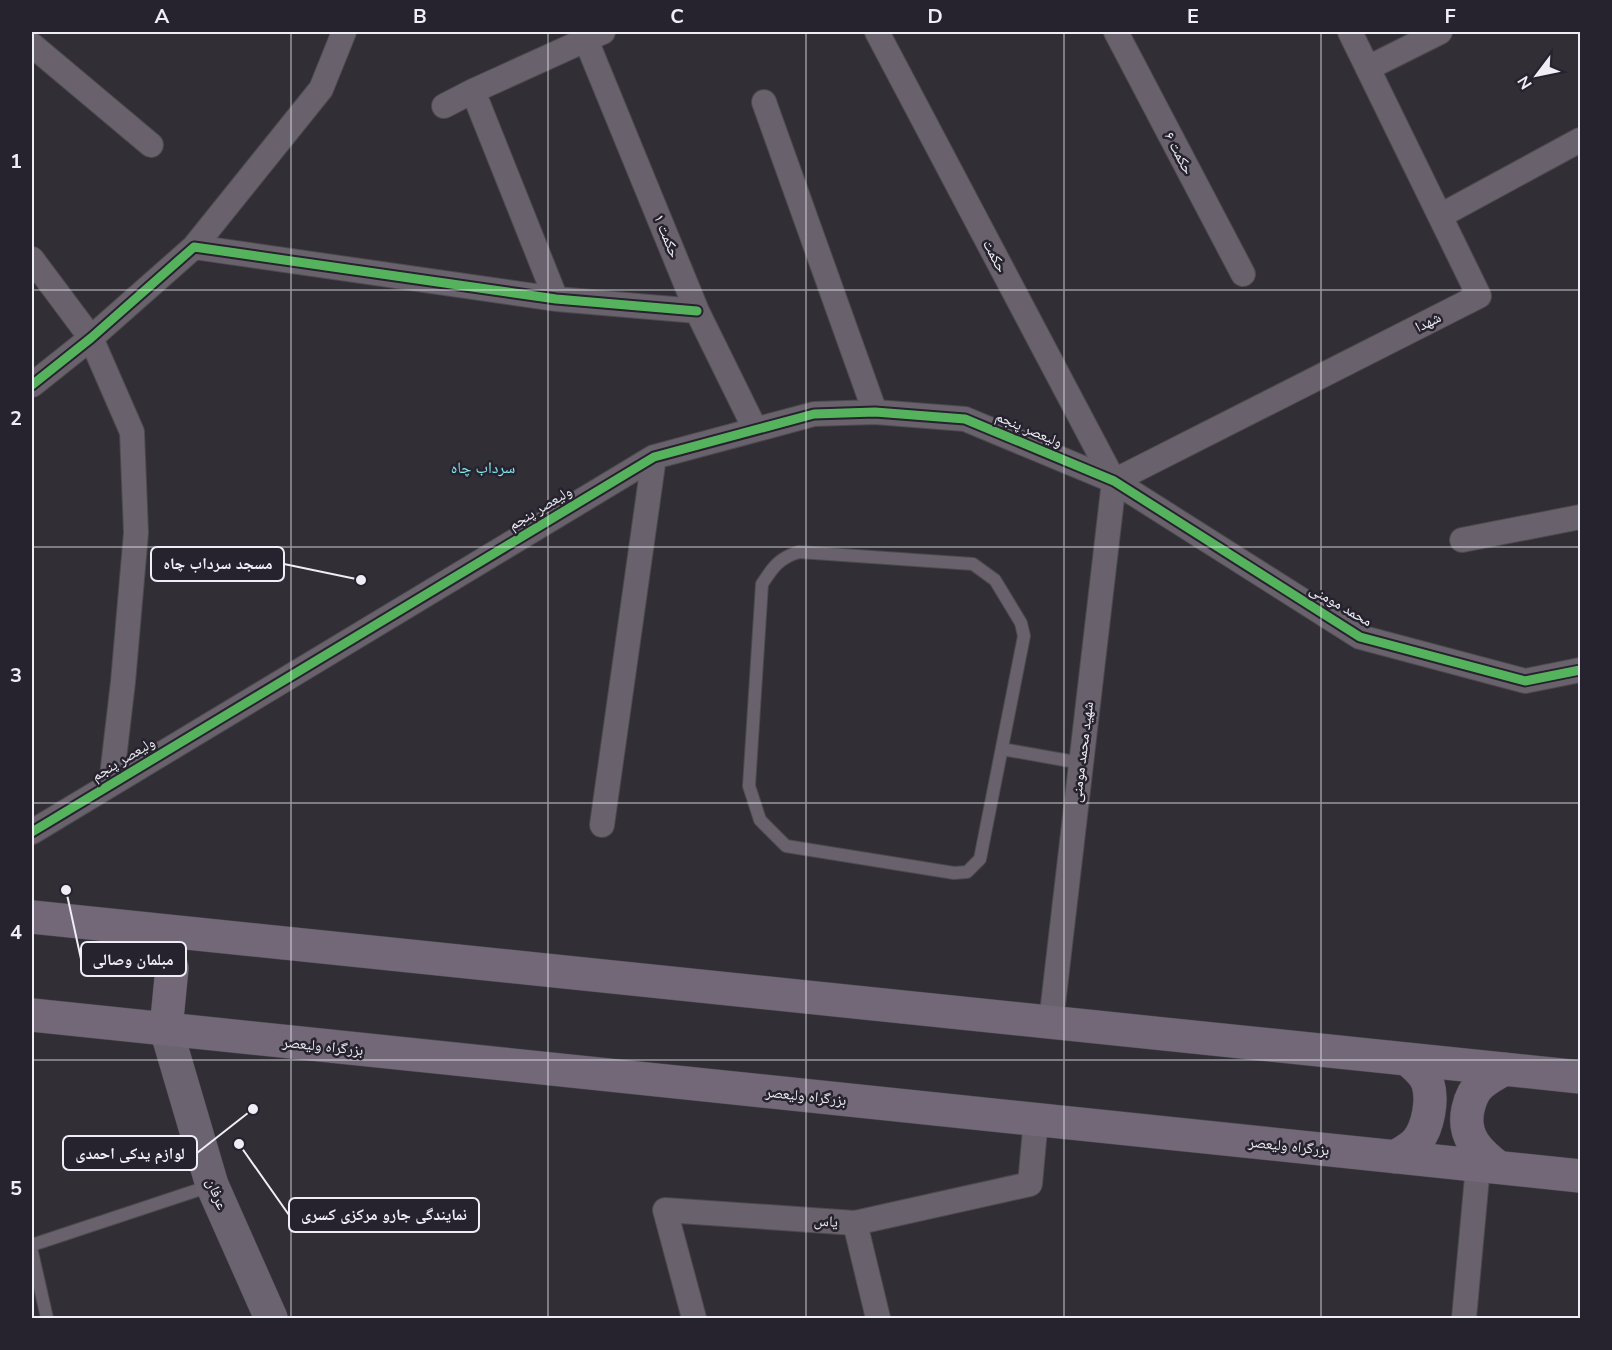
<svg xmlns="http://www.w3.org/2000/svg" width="1612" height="1350" font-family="'Nunito Sans','Noto Naskh Arabic',sans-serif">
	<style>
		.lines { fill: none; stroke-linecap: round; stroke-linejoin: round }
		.service-casing { stroke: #4c4a4f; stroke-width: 14 }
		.minor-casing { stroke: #4c4a4f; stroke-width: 26 }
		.secondary-casing { stroke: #4c4a4f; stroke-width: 34 }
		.trunk-casing { stroke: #4c4a4f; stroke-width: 34 }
		.service { stroke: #69616c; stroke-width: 12 }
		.minor { stroke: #69616c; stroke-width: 24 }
		.secondary { stroke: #6c6370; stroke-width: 33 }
		.trunk { stroke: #736878; stroke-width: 33 }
		.cycleway-casing { stroke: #26222e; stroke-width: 13 }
		.cycleway { stroke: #56b35d; stroke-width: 9 }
		.grid { fill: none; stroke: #efedf5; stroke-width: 1.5; stroke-opacity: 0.55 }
		.labels { text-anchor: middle; stroke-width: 5; stroke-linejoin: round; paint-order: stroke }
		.street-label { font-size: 15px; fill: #efedf5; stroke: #26222e }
		.neighbourhood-label { font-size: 16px; fill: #80ecf1; stroke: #26222e }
		.leader { fill: none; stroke: #efedf5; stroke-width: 2 }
		.callout-dot { fill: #efedf5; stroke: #26222e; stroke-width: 2 }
		.callout { fill: #26222e; stroke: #efedf5; stroke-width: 2 }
		.callout-label { font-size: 16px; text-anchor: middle; font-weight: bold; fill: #efedf5 }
		.neatline { fill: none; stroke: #efedf5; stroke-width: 2 }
		.grid-label { font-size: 20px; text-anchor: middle; font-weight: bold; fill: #efedf5 }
	</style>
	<rect width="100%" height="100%" fill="#312f35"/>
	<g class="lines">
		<!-- service casing -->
		<g class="service-casing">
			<path id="service" d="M 799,552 L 973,564 L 995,580 L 1021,623 L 1024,636 L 980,859 L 967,872 L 954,873 L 786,846 L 760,820 L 749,786 L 762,584 C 773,567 779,558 799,552 Z
				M 1002,749 L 1081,763
				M 32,1245 L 210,1186
				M 32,1252 L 47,1318"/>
		</g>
		<!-- minor casing -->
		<g class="minor-casing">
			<path id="minor" d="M 877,32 L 1114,481
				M 1116,32 L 1243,274
				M 586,40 L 697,311 L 755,429
				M 32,45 L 151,145
				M 1368,68 L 1440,32
				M 473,91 L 556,299
				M 764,102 L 875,412
				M 444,106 L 473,91 L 603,32
				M 1440,216 L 1580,140
				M 194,247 L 321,89 L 344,32
				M 32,259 L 91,338 L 132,432 L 136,533 L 123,682 L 111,784
				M 32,385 L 91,338 L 194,247 L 556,299 L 697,311
				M 1114,481 L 1479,296 L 1350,32
				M 1462,540 L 1580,517
				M 602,825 L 654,457
				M 32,832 L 654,457 L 814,414 L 875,412 L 965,419 L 1114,481 L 1360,637 L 1525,681 L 1580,670
				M 1051,1022 L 1114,481
				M 855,1223 L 878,1318
				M 694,1318 L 665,1210 L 855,1223 L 1030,1184 L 1036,1119
				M 1464,1318 L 1478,1166"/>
		</g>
		<!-- secondary casing -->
		<g class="secondary-casing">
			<path id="secondary" d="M 166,1029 L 212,1185 L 271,1318"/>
		</g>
		<!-- trunk casing -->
		<g class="trunk-casing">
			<path id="trunk" d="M 32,917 L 1580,1077
				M 115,941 L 147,950 L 170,961 L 172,968 L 166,1029
				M 32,1015 L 1580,1176
				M 1395,1157 C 1403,1152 1412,1148 1418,1140 C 1428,1127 1433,1100 1428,1084 C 1425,1073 1415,1066 1407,1059
				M 1498,1167 C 1478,1152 1462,1136 1468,1109 C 1470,1100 1474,1090 1481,1084 C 1488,1078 1497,1073 1505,1069"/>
		</g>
		<!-- service -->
		<use href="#service" class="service"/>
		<!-- minor -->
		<use href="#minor" class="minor"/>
		<!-- secondary -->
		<use href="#secondary" class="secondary"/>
		<!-- trunk -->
		<use href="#trunk" class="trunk"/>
		<!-- cycleway casing -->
		<g class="cycleway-casing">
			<path id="cycleway" d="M 32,385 L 91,338 L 194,247 L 556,299 L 697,311
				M 32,832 L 654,457 L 814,414 L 875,412 L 965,419 L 1114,481 L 1360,637 L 1525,681 L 1580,670"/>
		</g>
		<!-- cycleway -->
		<use href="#cycleway" class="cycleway"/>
	</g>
	<!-- grid -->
	<path class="grid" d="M 291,32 L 291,1318M 548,32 L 548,1318M 806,32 L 806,1318M 1064,32 L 1064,1318M 1321,32 L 1321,1318M 32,290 L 1580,290M 32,547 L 1580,547M 32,803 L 1580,803M 32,1060 L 1580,1060"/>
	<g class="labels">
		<!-- street labels -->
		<g class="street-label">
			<text transform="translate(1179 153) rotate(62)" y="5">حکمت ۶</text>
			<text transform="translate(667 236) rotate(68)" y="5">حکمت ۱</text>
			<text transform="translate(995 256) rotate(62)" y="5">حکمت</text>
			<text transform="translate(1428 322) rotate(-27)" y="5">شهدا</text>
			<text transform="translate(1029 429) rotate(23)" y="5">ولیعصر پنجم</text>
			<text transform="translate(540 508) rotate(-31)" y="5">ولیعصر پنجم</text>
			<text transform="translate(1341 605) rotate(30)" y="5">محمد مومنی</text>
			<text transform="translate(1082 752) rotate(-83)" y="5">شهید محمد مومنی</text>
			<text transform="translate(123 759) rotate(-31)" y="5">ولیعصر پنجم</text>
			<text transform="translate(323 1046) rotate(6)" y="5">بزرگراه ولیعصر</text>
			<text transform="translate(806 1096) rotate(6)" y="5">بزرگراه ولیعصر</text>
			<text transform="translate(1289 1146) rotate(6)" y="5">بزرگراه ولیعصر</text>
			<text transform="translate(217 1194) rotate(68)" y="5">عرفان</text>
			<text transform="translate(826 1221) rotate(4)" y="5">یاس</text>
		</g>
		<!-- neighbourhood labels -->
		<g class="neighbourhood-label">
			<text x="483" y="473">سرداب چاه</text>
		</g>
	</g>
	<!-- callouts -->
	<path class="leader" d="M361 580L284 564M66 890L81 959M253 1109L197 1153M239 1144L289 1215"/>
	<g class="callout-dot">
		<circle cx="361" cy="580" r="6"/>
		<circle cx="66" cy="890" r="6"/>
		<circle cx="253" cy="1109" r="6"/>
		<circle cx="239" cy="1144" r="6"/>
	</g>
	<g class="callout">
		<rect x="151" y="547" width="133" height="34" rx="6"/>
		<rect x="81" y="942" width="105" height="34" rx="6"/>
		<rect x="63" y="1136" width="134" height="34" rx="6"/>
		<rect x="289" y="1198" width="190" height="34" rx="6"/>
	</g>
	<g class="callout-label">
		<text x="218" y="569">مسجد سرداب چاه</text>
		<text x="133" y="965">مبلمان وصالی</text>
		<text x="130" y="1159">لوازم یدکی احمدی</text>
		<text x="384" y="1220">نمایندگی جارو مرکزی کسری</text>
	</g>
	<!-- border -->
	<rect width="1612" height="1350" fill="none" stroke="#26222e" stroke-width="66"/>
	<!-- north arrow -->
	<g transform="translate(1537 75) rotate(238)" stroke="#26222e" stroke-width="4.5" paint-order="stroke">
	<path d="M0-4.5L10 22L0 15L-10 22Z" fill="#efedf5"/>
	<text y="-9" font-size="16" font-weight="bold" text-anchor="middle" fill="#efedf5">N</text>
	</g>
	<rect x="33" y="33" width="1546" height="1284" class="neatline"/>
	<g class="grid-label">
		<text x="162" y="23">A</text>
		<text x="420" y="23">B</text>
		<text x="677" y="23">C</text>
		<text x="935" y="23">D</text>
		<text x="1193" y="23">E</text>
		<text x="1450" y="23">F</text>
		<text x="16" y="168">1</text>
		<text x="16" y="425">2</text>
		<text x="16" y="682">3</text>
		<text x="16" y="939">4</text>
		<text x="16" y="1195">5</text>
	</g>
</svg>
